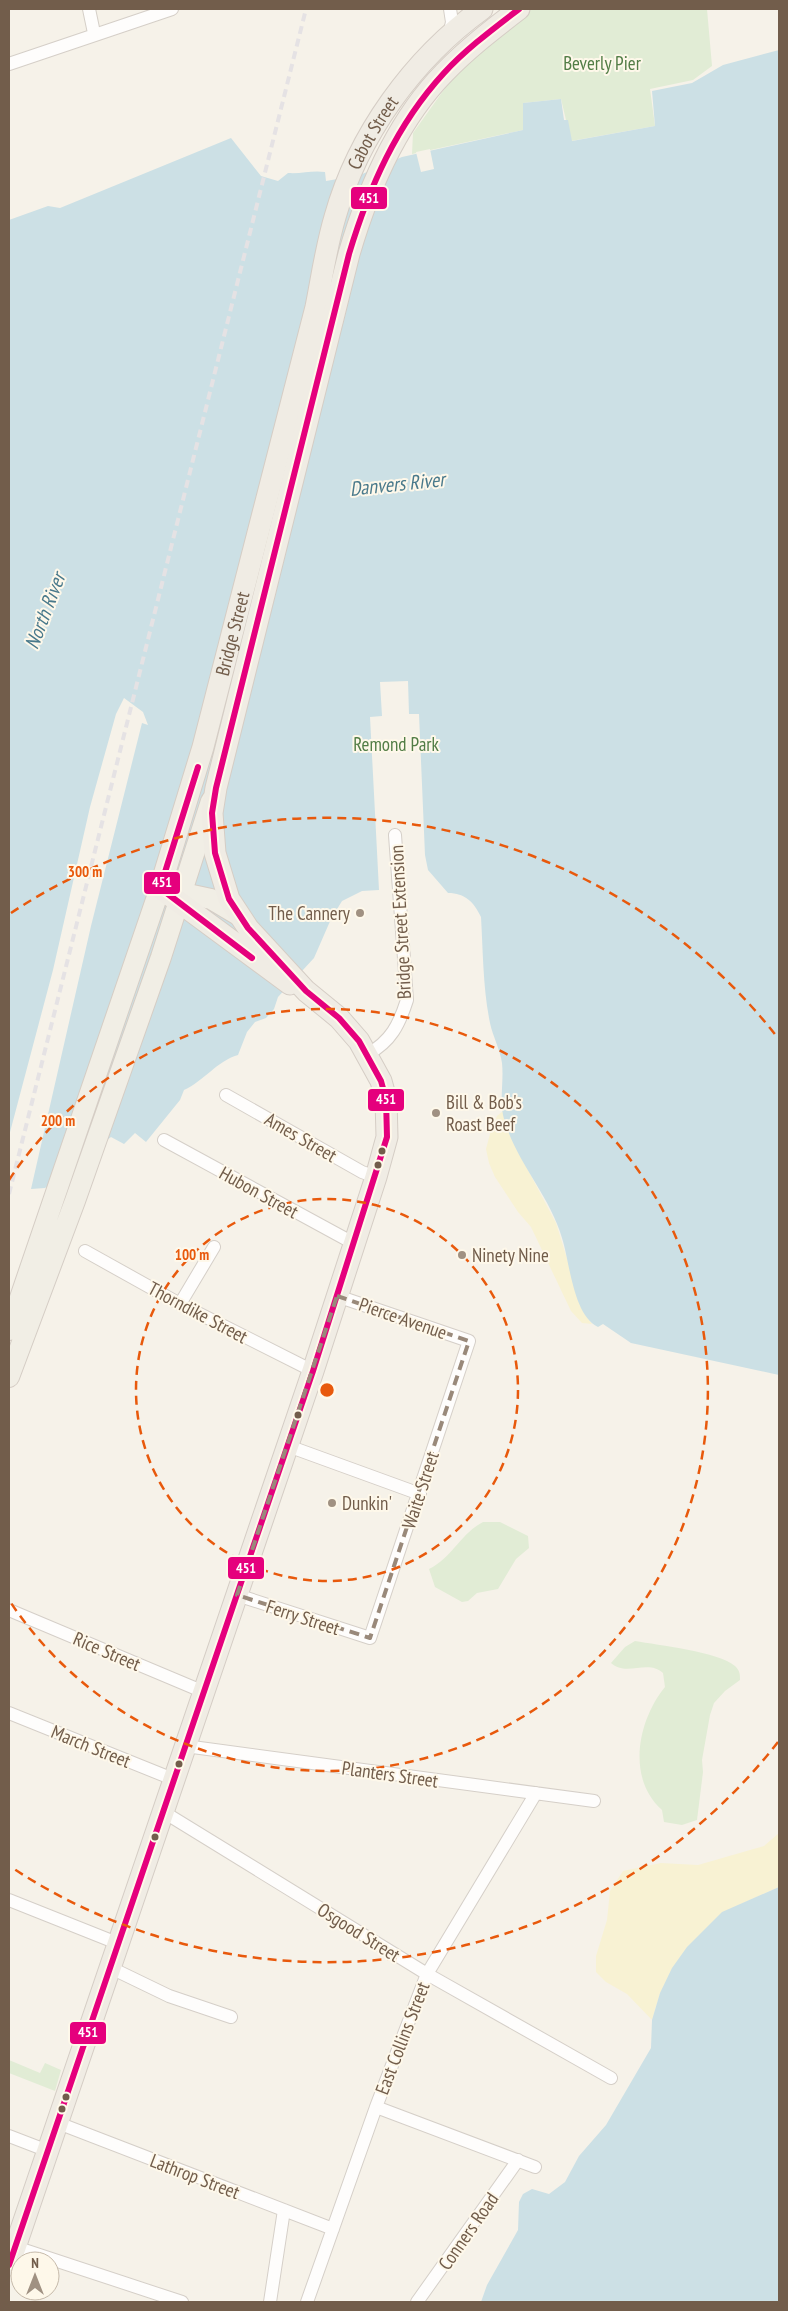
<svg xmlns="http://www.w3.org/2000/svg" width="788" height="2311" font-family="'PT Sans Narrow',sans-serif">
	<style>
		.green { fill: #e1ecd5 }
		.sand { fill: #f8f2d3 }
		.water { fill: #cce0e5 }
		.pier { fill: #f6f2e9 }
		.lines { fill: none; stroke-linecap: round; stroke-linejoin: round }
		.minor-casing { stroke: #d5cfc8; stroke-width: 14 }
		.primary-casing { stroke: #d5cdc5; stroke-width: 22 }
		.trunk-casing { stroke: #d5cdc5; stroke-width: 23 }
		.minor { stroke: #fefdfc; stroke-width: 12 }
		.primary { stroke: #f1eee5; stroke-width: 20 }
		.trunk { stroke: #f0ece4; stroke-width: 21 }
		.rail { stroke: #e5e2e4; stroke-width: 4; stroke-dasharray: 8 5; stroke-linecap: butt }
		.bus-1-casing { stroke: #fef8ea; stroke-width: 10 }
		.bus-1 { stroke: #e5007d; stroke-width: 6 }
		.marked { fill: none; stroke: #99897a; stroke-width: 4; stroke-dasharray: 10 6; stroke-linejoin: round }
		.ring { fill: none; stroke: #e8590c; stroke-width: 2.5; stroke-dasharray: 9 6 }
		.poi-dot { fill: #a09182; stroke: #fef8ea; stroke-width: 2 }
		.bus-dot { fill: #725d4b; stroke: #fef8ea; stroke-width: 2 }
		.labels { text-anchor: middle; stroke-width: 4; stroke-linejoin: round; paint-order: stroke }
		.park-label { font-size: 19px; fill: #527d46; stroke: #fef8ea }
		.street-label { font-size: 19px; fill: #725d4b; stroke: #fef8ea }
		.poi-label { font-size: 19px; fill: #725d4b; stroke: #fef8ea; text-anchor: start }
		.water-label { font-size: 20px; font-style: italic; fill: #49798b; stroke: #fef8ea }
		.centre { fill: #e8590c; stroke: #fef8ea; stroke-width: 2.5 }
		.ring-label { font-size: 15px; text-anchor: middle; font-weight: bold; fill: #e8590c; stroke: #fef8ea; stroke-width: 4; stroke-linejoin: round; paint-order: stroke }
		.line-badge { stroke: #fef8ea; stroke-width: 2 }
		.badge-label { font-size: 14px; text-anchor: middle; font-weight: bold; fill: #fff }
	</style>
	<rect width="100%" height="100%" fill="#f6f2e9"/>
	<!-- green -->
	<path class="green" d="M 529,9 L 707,9 L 712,66 L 693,80 L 650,89 L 655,126 L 571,141 L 561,99 L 523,103 L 523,130 L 412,154 L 413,133 L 463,63 Z
		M 483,1522 L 500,1522 L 528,1536 L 529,1548 L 516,1559 L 498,1589 L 477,1593 L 468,1601 L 462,1602 L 435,1587 L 429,1569 C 452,1558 460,1534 483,1522 Z
		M 635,1641 C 658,1645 719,1652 735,1666 C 740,1671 740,1674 740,1680 L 725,1691 L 714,1703 L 710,1715 L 702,1760 L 703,1772 L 697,1820 L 682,1825 L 664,1822 L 662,1810 C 626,1778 638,1720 665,1687 L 663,1673 C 648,1659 626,1677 611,1663 L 625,1647 Z
		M 9,2060 L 40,2073 L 45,2063 L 61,2070 L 55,2091 L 9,2073 Z"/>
	<!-- sand -->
	<path class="sand" d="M 503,1111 L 504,1118 L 529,1172 L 556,1223 L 584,1313 L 592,1324 L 582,1323 L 571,1311 L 531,1227 L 518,1212 L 495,1177 L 489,1163 L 486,1149 L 490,1134 L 497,1116 Z
		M 779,1833 L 779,1887 L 743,1903 L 660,1993 L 652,2020 L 627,1994 L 606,1982 L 596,1972 L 596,1956 L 607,1920 L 610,1891 L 623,1871 L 661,1863 L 698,1865 L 764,1846 Z"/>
	<!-- water -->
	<path class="water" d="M 779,50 L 779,1375 L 631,1343 L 603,1324 L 598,1327 C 573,1315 570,1263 562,1238 C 550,1196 516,1162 504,1119 C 499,1101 504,1082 502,1063 C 500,1049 493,1037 490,1023 C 483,989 483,952 481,917 C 474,902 465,893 448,893 L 428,870 L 425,855 L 419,714 L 409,714 L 408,681 L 380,682 L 382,716 L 370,717 L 379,890 L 362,891 L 342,901 L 331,919 L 314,958 L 278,997 L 274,1009 L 266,1018 L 255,1022 L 247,1032 L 238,1055 C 217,1061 204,1081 184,1090 L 180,1100 L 146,1142 L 135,1133 L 124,1144 L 111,1137 L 45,1188 L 31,1189 L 91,926 L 142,723 L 148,725 L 143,712 L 124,698 L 116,714 L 90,807 L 53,970 L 9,1136 L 9,220 L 48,206 L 60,208 L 231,138 L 261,176 L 278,181 L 288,173 C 302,174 312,170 325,172 L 326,181 L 360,175 L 402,157 L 523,130 L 523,103 L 561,99 L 564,120 L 568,120 L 572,141 L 655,126 L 652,91 L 692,83 L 723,65 Z
		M 779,1887 L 779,2302 L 481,2302 L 487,2285 L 518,2230 L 519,2202 L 523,2194 L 532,2189 L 549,2194 L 565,2182 L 579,2156 L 606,2125 L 651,2048 L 652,2020 L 660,1993 L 672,1968 L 687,1947 L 722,1912 Z"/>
	<!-- pier -->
	<path class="pier" d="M 430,149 L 434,169 L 421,172 L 416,152 Z"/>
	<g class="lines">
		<!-- minor casing -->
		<g class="minor-casing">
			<path id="minor" d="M 89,9 L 94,33
				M 449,35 L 452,22 L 450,9
				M 9,64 L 172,9
				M 368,1054 C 391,1041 399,1025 407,1000 L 395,835
				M 226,1095 L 362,1172 L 376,1177
				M 164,1140 L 355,1244
				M 85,1251 L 180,1304 L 313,1371
				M 180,1304 L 214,1247
				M 288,1446 L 420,1494
				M 237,1595 L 370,1638 L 469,1341 L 337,1296
				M 9,1610 L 204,1692
				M 9,1713 L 173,1779
				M 185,1746 L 594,1801
				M 162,1811 L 427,1974 L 611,2078
				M 9,1900 L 117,1943
				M 109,1967 L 169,1996 L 231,2017
				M 376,2107 L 535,2167
				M 58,2123 L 333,2229
				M 9,2136 L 48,2151
				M 15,2247 L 182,2302
				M 270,2302 L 284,2210
				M 307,2302 L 376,2107 L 427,1974 L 536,1793
				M 417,2302 L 518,2160"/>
		</g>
		<!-- primary casing -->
		<g class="primary-casing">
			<path id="primary" d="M 9,1330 L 160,888 L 211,899 L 238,915
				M 9,1377 L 75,1201 L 161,957 L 211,801"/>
		</g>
		<!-- trunk casing -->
		<g class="trunk-casing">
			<g id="trunk">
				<path id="s1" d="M 290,984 L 160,888 L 203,747 L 316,307 C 322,277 326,247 335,217 C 358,135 413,59 482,9"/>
				<path d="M 9,2265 L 313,1371 L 376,1177 L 387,1137 L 386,1099 L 381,1081 L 359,1041 L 339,1018 L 306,991 L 248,928 L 229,899 L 215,853 L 212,813 L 216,788 L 349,254 C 368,189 396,122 444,73 C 467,49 493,29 519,9"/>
			</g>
		</g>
		<!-- minor -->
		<use href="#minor" class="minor"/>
		<!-- primary -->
		<use href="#primary" class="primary"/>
		<!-- trunk -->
		<use href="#trunk" class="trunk"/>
		<!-- rail -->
		<path class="rail" d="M 9,1194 L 306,9"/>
		<!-- bus-1 casing -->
		<g class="bus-1-casing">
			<path id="bus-1" d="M 198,767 L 160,888 L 252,958
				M 9,2265 L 313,1371 L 387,1137 L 386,1099 L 381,1081 L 359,1041 L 339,1018 L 306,991 L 248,928 L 229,899 L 215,853 L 212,813 L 216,788 L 349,254 C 369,188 396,125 444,73 C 466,49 493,29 519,9"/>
		</g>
		<!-- bus-1 -->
		<use href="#bus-1" class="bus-1"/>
	</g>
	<!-- marked area -->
	<path class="marked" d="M 337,1296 L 469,1341 L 370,1638 L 237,1595 Z"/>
	<!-- distance rings -->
	<g class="ring">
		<circle cx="327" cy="1390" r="191"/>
		<path d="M9 1180A381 381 0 1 1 9 1600"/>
		<path d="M778 1742A572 572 0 0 1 11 1867M11 913A572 572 0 0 1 778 1038"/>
	</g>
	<!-- markers -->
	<g class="poi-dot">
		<circle cx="360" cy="913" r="5"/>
		<circle cx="436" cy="1113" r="5"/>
		<circle cx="462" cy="1255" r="5"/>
		<circle cx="332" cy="1503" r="5"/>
	</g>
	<g class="bus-dot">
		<circle cx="382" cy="1151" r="4.5"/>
		<circle cx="378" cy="1165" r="4.5"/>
		<circle cx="298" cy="1415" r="4.5"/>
		<circle cx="179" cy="1764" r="4.5"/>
		<circle cx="155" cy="1837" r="4.5"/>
		<circle cx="66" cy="2097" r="4.5"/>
		<circle cx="62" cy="2109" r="4.5"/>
	</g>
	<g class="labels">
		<!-- park labels -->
		<g class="park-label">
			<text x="602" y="70">Beverly Pier</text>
			<text x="396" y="751">Remond Park</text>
		</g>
		<!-- street labels -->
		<g class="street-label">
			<text dy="7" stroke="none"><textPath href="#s1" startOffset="948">Cabot Street</textPath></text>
			<text dy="7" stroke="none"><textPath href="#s1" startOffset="426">Bridge Street</textPath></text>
			<text transform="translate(400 922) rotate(-93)" y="7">Bridge Street Extension</text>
			<text transform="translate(301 1137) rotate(30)" y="7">Ames Street</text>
			<text transform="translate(259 1192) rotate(29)" y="7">Hubon Street</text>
			<text transform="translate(198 1312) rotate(28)" y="7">Thorndike Street</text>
			<text transform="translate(403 1318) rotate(19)" y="7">Pierce Avenue</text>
			<text transform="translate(420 1490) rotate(-72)" y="7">Waite Street</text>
			<text transform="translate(303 1617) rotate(18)" y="7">Ferry Street</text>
			<text transform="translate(107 1651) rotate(23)" y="7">Rice Street</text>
			<text transform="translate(91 1746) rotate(22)" y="7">March Street</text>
			<text transform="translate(390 1774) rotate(8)" y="7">Planters Street</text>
			<text transform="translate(359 1932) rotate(32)" y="7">Osgood Street</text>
			<text transform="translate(402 2038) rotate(-69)" y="7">East Collins Street</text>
			<text transform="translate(195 2176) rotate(21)" y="7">Lathrop Street</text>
			<text transform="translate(468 2231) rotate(-55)" y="7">Conners Road</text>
		</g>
		<!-- poi labels -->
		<g class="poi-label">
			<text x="350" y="920" text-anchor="end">The Cannery</text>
			<text x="446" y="1109">Bill &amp; Bob's<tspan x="446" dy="22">Roast Beef</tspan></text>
			<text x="472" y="1262">Ninety Nine</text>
			<text x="342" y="1510">Dunkin'</text>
		</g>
		<!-- water labels -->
		<g class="water-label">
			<text transform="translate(397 484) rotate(-6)" y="7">Danvers River</text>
			<text transform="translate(45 611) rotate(-69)" y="7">North River</text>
		</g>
	</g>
	<circle cx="327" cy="1390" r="8" class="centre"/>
	<g class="ring-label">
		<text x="85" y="877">300 m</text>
		<text x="58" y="1126">200 m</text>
		<text x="192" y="1260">100 m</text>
	</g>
	<g class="line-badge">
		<rect x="350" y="186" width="38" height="24" rx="5" fill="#e5007d"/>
		<rect x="143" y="871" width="38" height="24" rx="5" fill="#e5007d"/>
		<rect x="367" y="1088" width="38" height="24" rx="5" fill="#e5007d"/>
		<rect x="227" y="1556" width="38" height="24" rx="5" fill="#e5007d"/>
		<rect x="69" y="2021" width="38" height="24" rx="5" fill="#e5007d"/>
	</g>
	<g class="badge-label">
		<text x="369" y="203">451</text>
		<text x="162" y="887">451</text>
		<text x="386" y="1104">451</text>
		<text x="246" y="1573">451</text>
		<text x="88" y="2037">451</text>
	</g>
	<!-- border -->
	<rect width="788" height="2311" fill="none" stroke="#725d4b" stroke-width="20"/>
	<!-- north arrow -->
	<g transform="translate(35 2276)"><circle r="24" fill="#fef8ea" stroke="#c6baaa"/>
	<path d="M0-4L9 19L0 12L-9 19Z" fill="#a09182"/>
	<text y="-8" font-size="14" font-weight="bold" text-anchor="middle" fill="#725d4b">N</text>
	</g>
</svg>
